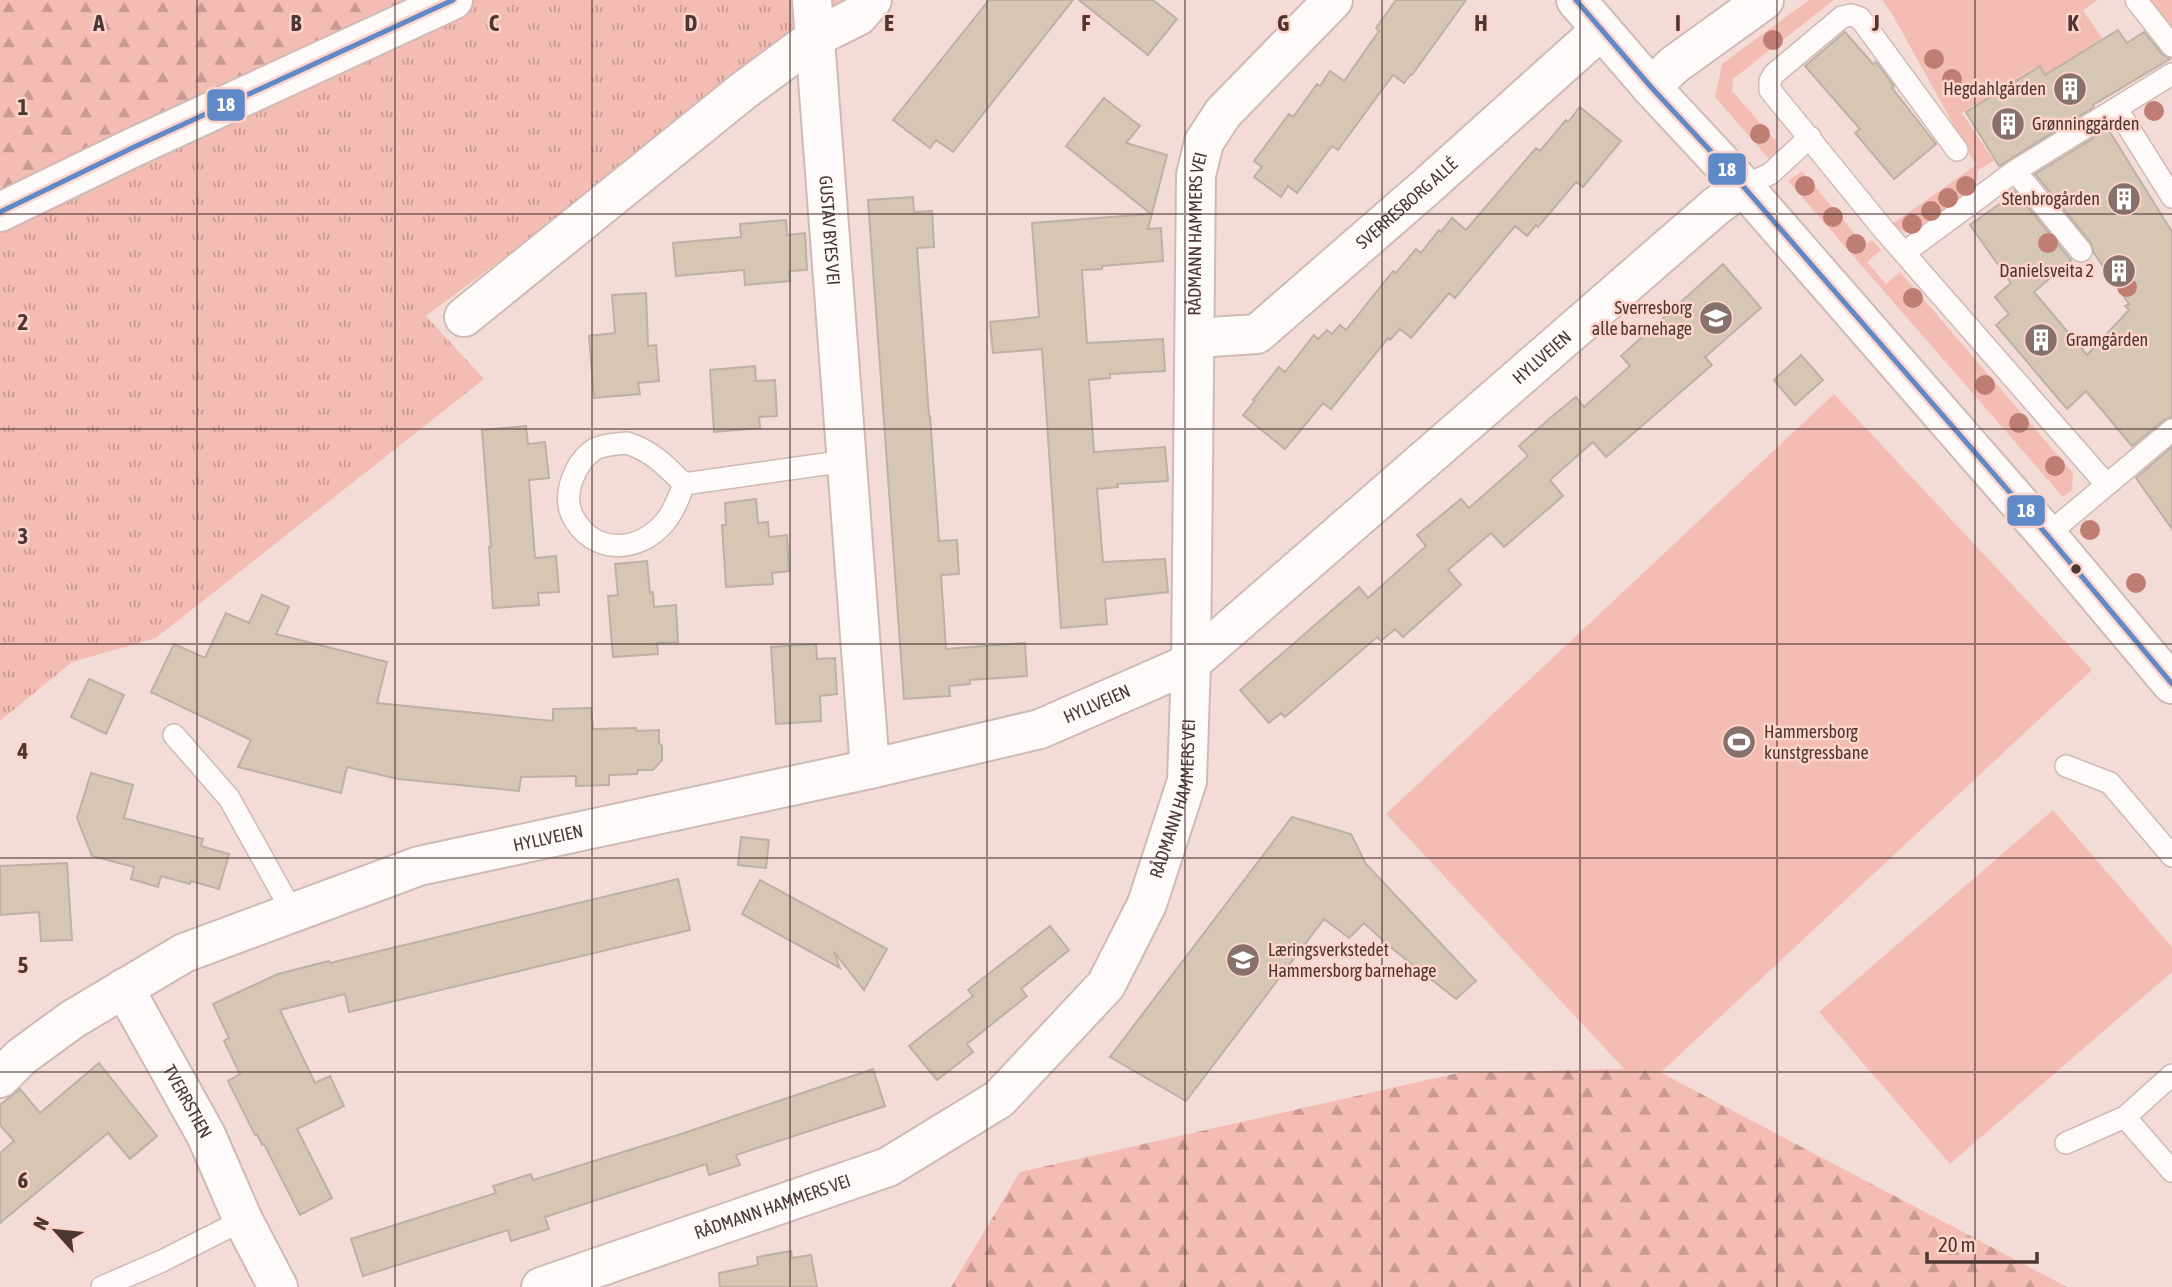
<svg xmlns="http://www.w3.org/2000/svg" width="2172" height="1287" font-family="'Asap Condensed',sans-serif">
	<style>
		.grass { fill: #f4bdb3 }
		.forest { fill: url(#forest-firs) }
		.park { fill: url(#park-tufts) }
		.building { fill: #d6c7b4; stroke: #bdb0a5; stroke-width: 2 }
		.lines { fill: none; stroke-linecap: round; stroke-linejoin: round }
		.service-casing { stroke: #cfbab6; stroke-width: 24 }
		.minor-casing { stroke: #cfbab6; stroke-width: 42 }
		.tertiary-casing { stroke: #cfbab6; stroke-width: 42 }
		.service { stroke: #fdfaf9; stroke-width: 21 }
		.minor { stroke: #fdfaf9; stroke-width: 38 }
		.tertiary { stroke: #fdfaf9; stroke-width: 38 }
		.bus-1-casing { stroke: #ffd4cb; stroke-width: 10 }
		.bus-1 { stroke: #5f8ac7; stroke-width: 5 }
		.tree { fill: #bf7e74 }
		.grid { fill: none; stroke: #4c3733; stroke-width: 2; stroke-opacity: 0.55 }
		.bus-dot { fill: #4c3733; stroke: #ffd4cb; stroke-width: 2.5 }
		.labels { text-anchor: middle; stroke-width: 5; stroke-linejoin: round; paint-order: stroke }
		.poi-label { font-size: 18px; fill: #4c3733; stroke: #ffd4cb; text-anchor: end }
		.street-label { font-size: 18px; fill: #4c3733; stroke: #ffd4cb }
		.grid-label { font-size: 23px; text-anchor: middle; font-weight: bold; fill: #4c3733; stroke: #ffd4cb; stroke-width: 5; stroke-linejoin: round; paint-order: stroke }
		.line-badge { stroke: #ffd4cb; stroke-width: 2.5 }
		.badge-label { font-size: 19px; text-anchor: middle; font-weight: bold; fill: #fff }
	</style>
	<defs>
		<pattern id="forest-firs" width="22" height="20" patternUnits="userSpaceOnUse" patternTransform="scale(1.75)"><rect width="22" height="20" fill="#f4bdb3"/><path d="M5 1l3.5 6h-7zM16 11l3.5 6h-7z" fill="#c89a92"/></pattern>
		<pattern id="park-tufts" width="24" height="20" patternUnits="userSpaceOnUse" patternTransform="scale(1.75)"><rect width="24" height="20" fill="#f4bdb3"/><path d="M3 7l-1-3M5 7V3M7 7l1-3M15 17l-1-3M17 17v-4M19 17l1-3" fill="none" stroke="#c89a92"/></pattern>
	</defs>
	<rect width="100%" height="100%" fill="#f3dcd7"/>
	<!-- grass -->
	<path class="grass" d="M 1809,0 L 1834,0 L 1733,79 L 1732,91 L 1776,141 L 1776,154 L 1769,159 L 1715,97 L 1722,64 Z
		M 1882,0 L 2098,0 L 2083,10 L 2105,42 L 2046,79 L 2037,66 L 2016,79 L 2024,94 L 1985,120 L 1976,104 L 1962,113 L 1994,161 L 1978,170 L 1976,186 L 1914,230 C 1903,234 1901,231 1894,223 L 1976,165 L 1892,14 Z
		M 2148,0 L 2172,0 L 2172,32 Z
		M 1802,171 L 1864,245 L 1872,240 L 1881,250 L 1867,262 L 1886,284 L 1900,272 L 2073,473 L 2072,490 L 2063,497 L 1788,181 Z
		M 1834,394 L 2092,670 L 1643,1089 L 1386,814 Z
		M 2053,810 L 2172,947 L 2172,972 L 1950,1164 L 1819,1012 Z"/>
	<!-- forest -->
	<path class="forest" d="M 0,0 L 465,0 L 0,220 Z
		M 1652,1068 L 2067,1287 L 951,1287 L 1020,1172 L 1458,1073 Z"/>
	<!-- park -->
	<path class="park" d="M 465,0 L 849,0 L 426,316 L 484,379 L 156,638 L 72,662 L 0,721 L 0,220 Z"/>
	<!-- building -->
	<path class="building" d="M 989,0 L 1073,0 L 953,152 L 936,140 L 930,148 L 893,120 Z
		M 1079,0 L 1153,0 L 1177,19 L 1148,55 Z
		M 1396,0 L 1466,0 L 1412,75 L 1411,74 L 1404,83 L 1393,75 L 1338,150 L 1332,146 L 1297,193 L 1288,186 L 1281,197 L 1254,177 L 1262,167 L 1254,161 L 1289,114 L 1293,117 L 1317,84 L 1320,86 L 1330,71 L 1344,81 L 1379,31 L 1376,28 Z
		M 2118,30 L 2127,43 L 2144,32 L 2162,54 L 2170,59 L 2093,105 L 2094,107 L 1999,166 L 1966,112 L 2040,66 L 2045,75 Z
		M 1845,32 L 1873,64 L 1876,62 L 1894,86 L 1892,88 L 1936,144 L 1894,179 L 1855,133 L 1860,129 L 1805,66 Z
		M 1104,98 L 1140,126 L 1126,143 L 1167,155 L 1148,229 L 1161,228 L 1163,261 L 1102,266 L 1102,269 L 1082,270 L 1087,343 L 1163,339 L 1165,371 L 1110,374 L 1110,378 L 1089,380 L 1094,452 L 1165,447 L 1168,481 L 1117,484 L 1118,487 L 1097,489 L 1103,562 L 1165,559 L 1168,592 L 1105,599 L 1107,624 L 1061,628 L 1042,349 L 993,353 L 990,322 L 1039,317 L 1032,223 L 1151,214 L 1066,146 Z
		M 1580,107 L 1621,141 L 1583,187 L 1576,182 L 1538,227 L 1536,225 L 1527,236 L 1515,226 L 1455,298 L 1449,293 L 1411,338 L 1400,329 L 1390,340 L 1388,338 L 1331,409 L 1323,403 L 1285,449 L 1243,415 L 1255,401 L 1253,400 L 1279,367 L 1285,372 L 1314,335 L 1318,339 L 1327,330 L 1332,334 L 1340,325 L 1346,330 L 1393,271 L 1396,273 L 1416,249 L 1421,253 L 1439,230 L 1441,232 L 1452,218 L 1466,230 L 1536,148 L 1540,151 L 1566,120 L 1568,122 Z
		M 2108,129 L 2172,232 L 2172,417 L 2164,420 L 2132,446 L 2086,391 L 2067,409 L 1996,325 L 2009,314 L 1995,297 L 2011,283 L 1970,225 L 2015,193 L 2014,190 L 2071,260 L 2034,292 L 2087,355 L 2129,310 L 2125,306 L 2129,304 L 2094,253 L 2091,243 L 2035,174 Z
		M 913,197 L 914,212 L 932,211 L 934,247 L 917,248 L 929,416 L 930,416 L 939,541 L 957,540 L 959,574 L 941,575 L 946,649 L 1025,643 L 1027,676 L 970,680 L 970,684 L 949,686 L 950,696 L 904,699 L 868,200 Z
		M 786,220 L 787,235 L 805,233 L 807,270 L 789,271 L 790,281 L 745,285 L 744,270 L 676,276 L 673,243 L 741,237 L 740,224 Z
		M 1723,264 L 1761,308 L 1705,357 L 1712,365 L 1606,457 L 1593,442 L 1550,480 L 1563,496 L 1504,547 L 1491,533 L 1448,570 L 1461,585 L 1403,637 L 1395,629 L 1381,641 L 1377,637 L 1285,717 L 1281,713 L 1269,723 L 1240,690 L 1359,587 L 1368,598 L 1426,546 L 1417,535 L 1461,499 L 1469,508 L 1528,456 L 1519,446 L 1550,418 L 1576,397 L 1584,407 L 1630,366 L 1621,356 Z
		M 646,293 L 648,346 L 656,345 L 659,381 L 638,383 L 640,394 L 594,398 L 589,336 L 615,333 L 612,295 Z
		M 1801,355 L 1823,380 L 1795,405 L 1774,380 Z
		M 755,366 L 756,381 L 775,380 L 777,416 L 759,417 L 760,428 L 714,432 L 710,370 Z
		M 526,426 L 528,444 L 545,442 L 549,478 L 529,480 L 535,558 L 556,556 L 559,592 L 538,593 L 539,605 L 493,608 L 489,547 L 491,547 L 482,430 Z
		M 2172,447 L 2172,529 L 2136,478 Z
		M 756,499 L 758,523 L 768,522 L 769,537 L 787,535 L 789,571 L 772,573 L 773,584 L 726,587 L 722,525 L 726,525 L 725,503 Z
		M 647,561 L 650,593 L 653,592 L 654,607 L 676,605 L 678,642 L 657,643 L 658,654 L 613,657 L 608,596 L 618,595 L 615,564 Z
		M 262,595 L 289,607 L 276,634 L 387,662 L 377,703 L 553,721 L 553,709 L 591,708 L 593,729 L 636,728 L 637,731 L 659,730 L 659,743 L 662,746 L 662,760 L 653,770 L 638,770 L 637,774 L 609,775 L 609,785 L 576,786 L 576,776 L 521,777 L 519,791 L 398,779 L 347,767 L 341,793 L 238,767 L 251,740 L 151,692 L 174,644 L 205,658 L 226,613 L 249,623 Z
		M 816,644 L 817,659 L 835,658 L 837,694 L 820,696 L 821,721 L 776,724 L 771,647 Z
		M 89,679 L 124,695 L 106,734 L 71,717 Z
		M 91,773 L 133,785 L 124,818 L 203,839 L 201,846 L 229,854 L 219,889 L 191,881 L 190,884 L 161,876 L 158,887 L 131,879 L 134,867 L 92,856 L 77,818 Z
		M 1292,817 L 1351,834 L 1366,864 L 1476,981 L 1456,999 L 1389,946 L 1364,923 L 1349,938 L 1324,919 L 1186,1101 L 1110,1057 Z
		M 741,837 L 769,840 L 766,868 L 738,865 Z
		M 67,863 L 72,940 L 41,941 L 39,912 L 0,915 L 0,866 Z
		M 678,879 L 690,930 L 349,1012 L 345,994 L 280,1010 L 315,1083 L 330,1076 L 344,1106 L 297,1129 L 332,1198 L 300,1215 L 264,1144 L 262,1145 L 257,1134 L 255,1135 L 228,1081 L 240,1074 L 224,1041 L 229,1038 L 213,1004 L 278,974 L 329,961 L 330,963 Z
		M 760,880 L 887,949 L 864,990 L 834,952 L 840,968 L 742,914 Z
		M 1050,926 L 1069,950 L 1021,989 L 1027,996 L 967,1044 L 973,1052 L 937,1080 L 909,1046 L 973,996 L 968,990 Z
		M 99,1063 L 157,1136 L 130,1159 L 108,1133 L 0,1223 L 0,1153 L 14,1141 L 0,1125 L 0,1105 L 20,1089 L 40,1113 Z
		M 873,1069 L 885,1106 L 736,1155 L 740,1165 L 709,1175 L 706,1164 L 545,1217 L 549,1229 L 511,1241 L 508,1230 L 363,1276 L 351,1239 L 496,1193 L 493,1186 L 531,1174 L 533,1180 L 681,1134 Z
		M 791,1251 L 792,1258 L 811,1255 L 817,1287 L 720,1287 L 719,1273 L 758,1265 L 757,1257 Z"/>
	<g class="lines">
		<!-- service casing -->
		<g class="service-casing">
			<path id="service" d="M 2136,0 L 2172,46
				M 2117,109 L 2172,197
				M 1957,150 L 1860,18 L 1851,15 L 1842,17 L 1774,74 L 1770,81 L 1770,90 L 1884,230 L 2106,484
				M 2015,171 L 2081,251
				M 1743,186 L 1770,174 L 1810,137
				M 1904,253 L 2015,171 L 2172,74
				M 627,443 C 652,451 666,466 684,484 C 679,497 674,511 665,522 C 638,554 592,555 572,515 C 562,493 576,461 595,449 C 605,444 616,444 627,443 Z
				M 684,484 L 846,461
				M 2047,535 L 2172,430
				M 174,735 L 229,798 L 293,913
				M 2066,766 L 2110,783 L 2172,856
				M 2172,1075 L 2125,1117 L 2172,1171
				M 2066,1143 L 2125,1117
				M 102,1287 L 162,1261 L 243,1220"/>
		</g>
		<!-- minor casing -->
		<g class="minor-casing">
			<g id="minor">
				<path id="s1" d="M 812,0 L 870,769"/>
				<path d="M 1651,87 L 1674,65 L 1764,0"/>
				<path d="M 464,317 L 743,91 L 816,37 L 858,16 L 872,0"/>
				<path id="s2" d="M 1195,338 L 1257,334 L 1426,187 L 1601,30"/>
				<path id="s3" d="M 124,988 L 206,1135 L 243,1220 L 278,1287"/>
				<path id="s4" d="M 0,1078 L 21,1057 L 73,1019 L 184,953 L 419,866 L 870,769 L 1040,729 L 1191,663 L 1715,207 L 1743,186"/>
				<path id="s5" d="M 541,1287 L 888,1167 L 999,1099 L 1106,985 L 1147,904 L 1187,781 L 1191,663 L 1196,175 L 1204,142 L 1223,113 L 1333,0"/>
			</g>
		</g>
		<!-- tertiary casing -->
		<g class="tertiary-casing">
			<path id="tertiary" d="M 1576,0 L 1651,87 L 1743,186 L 2047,535 L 2172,684
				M 0,212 L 132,148 L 453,0"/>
		</g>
		<!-- service -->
		<use href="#service" class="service"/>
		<!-- minor -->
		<use href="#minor" class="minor"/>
		<!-- tertiary -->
		<use href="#tertiary" class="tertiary"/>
		<!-- bus-1 casing -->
		<g class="bus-1-casing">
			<path id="bus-1" d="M 1576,0 L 1651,87 L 1743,186 L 2047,535 L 2172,684
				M 0,212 L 132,148 L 453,0"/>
		</g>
		<!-- bus-1 -->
		<use href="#bus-1" class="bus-1"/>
	</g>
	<!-- trees -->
	<g class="tree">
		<circle cx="1773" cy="40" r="10"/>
		<circle cx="1934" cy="59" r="10"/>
		<circle cx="1952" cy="79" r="10"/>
		<circle cx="2154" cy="111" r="10"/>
		<circle cx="1760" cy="134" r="10"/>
		<circle cx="1805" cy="186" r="10"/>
		<circle cx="1966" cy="186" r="10"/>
		<circle cx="1948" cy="198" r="10"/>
		<circle cx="1931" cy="211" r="10"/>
		<circle cx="1833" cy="217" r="10"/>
		<circle cx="1912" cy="224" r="10"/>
		<circle cx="2048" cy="243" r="10"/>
		<circle cx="1856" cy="244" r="10"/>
		<circle cx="2127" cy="287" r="10"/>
		<circle cx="1913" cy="298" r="10"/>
		<circle cx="1985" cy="385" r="10"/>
		<circle cx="2019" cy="423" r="10"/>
		<circle cx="2055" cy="466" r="10"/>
		<circle cx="2090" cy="530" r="10"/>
		<circle cx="2136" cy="583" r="10"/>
	</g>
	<!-- grid -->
	<path class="grid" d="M 197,0 L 197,1287M 395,0 L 395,1287M 592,0 L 592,1287M 790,0 L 790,1287M 987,0 L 987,1287M 1185,0 L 1185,1287M 1382,0 L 1382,1287M 1580,0 L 1580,1287M 1777,0 L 1777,1287M 1975,0 L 1975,1287M 0,214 L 2172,214M 0,429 L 2172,429M 0,644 L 2172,644M 0,858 L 2172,858M 0,1072 L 2172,1072"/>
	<!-- icons -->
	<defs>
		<g id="building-disc" transform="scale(1.75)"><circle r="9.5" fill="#86716c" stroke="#ffd4cb"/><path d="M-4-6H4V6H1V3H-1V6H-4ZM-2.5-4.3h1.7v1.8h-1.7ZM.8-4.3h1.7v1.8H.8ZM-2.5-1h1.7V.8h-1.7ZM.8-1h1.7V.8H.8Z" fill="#fff"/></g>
		<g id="school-disc" transform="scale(1.75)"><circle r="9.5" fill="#86716c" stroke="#ffd4cb"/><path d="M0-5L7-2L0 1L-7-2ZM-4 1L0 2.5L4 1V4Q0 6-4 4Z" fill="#fff"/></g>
		<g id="stadium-disc" transform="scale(1.75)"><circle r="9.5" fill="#86716c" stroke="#ffd4cb"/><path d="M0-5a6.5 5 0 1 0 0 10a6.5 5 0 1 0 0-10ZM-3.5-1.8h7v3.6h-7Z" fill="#fff"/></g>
	</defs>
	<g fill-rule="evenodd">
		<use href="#building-disc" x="2070" y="89"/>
		<use href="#building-disc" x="2008" y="124"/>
		<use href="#building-disc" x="2124" y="199"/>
		<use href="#building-disc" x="2119" y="271"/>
		<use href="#school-disc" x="1716" y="318"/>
		<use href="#building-disc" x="2041" y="340"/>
		<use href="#stadium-disc" x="1739" y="742"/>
		<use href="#school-disc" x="1243" y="960"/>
	</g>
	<!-- markers -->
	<circle class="bus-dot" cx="2076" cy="569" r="6"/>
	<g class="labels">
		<!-- poi labels -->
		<g class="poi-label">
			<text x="2046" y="95">Hegdahlgården</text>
			<text x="2032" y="130" text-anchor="start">Grønninggården</text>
			<text x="2100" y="205">Stenbrogården</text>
			<text x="2094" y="277">Danielsveita 2</text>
			<text x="1692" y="314">Sverresborg<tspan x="1692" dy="21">alle barnehage</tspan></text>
			<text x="2066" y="346" text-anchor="start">Gramgården</text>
			<text x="1764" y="738" text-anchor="start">Hammersborg<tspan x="1764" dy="21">kunstgressbane</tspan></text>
			<text x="1268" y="956" text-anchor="start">Læringsverkstedet<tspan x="1268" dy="21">Hammersborg barnehage</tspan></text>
		</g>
		<!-- street labels -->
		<g class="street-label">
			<text dy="6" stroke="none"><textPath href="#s2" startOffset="261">SVERRESBORG ALLÉ</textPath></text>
			<text dy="6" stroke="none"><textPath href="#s1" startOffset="231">GUSTAV BYES VEI</textPath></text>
			<text dy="6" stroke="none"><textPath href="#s5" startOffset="1421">RÅDMANN HAMMERS VEI</textPath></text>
			<text dy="6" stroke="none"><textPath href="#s4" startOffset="1740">HYLLVEIEN</textPath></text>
			<text dy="6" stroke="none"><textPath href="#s4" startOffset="1172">HYLLVEIEN</textPath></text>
			<text dy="6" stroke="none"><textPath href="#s5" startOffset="854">RÅDMANN HAMMERS VEI</textPath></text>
			<text dy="6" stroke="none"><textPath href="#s4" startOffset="606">HYLLVEIEN</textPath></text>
			<text dy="6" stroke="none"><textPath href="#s3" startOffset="130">TVERRSTIEN</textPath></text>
			<text dy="6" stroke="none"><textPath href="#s5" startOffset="245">RÅDMANN HAMMERS VEI</textPath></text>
		</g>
	</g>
	<g class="grid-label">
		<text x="99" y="31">A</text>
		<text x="296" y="31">B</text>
		<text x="494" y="31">C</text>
		<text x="691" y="31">D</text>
		<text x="889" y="31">E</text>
		<text x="1086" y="31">F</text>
		<text x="1283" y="31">G</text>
		<text x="1481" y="31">H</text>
		<text x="1678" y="31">I</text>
		<text x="1876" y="31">J</text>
		<text x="2073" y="31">K</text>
		<text x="23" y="115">1</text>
		<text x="23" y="330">2</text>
		<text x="23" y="544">3</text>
		<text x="23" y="759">4</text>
		<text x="23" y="973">5</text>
		<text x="23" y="1188">6</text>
	</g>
	<g class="line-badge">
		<rect x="206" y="88" width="40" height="34" rx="7" fill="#5f8ac7"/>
		<rect x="1707" y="152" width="40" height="34" rx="7" fill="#5f8ac7"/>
		<rect x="2006" y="494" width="40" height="33" rx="7" fill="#5f8ac7"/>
	</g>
	<g class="badge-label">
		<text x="226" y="111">18</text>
		<text x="1727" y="176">18</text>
		<text x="2026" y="517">18</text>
	</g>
	<!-- north arrow -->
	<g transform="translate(56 1231) rotate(297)" stroke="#ffd4cb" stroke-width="5" paint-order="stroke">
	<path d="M0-5L12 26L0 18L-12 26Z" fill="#4c3733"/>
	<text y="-10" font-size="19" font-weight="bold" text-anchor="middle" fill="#4c3733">N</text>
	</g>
	<!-- scale -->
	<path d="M1927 1252v10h110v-10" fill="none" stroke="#4c3733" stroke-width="3.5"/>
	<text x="1938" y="1252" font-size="21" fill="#4c3733" stroke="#ffd4cb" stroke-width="5" paint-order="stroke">20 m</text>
</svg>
